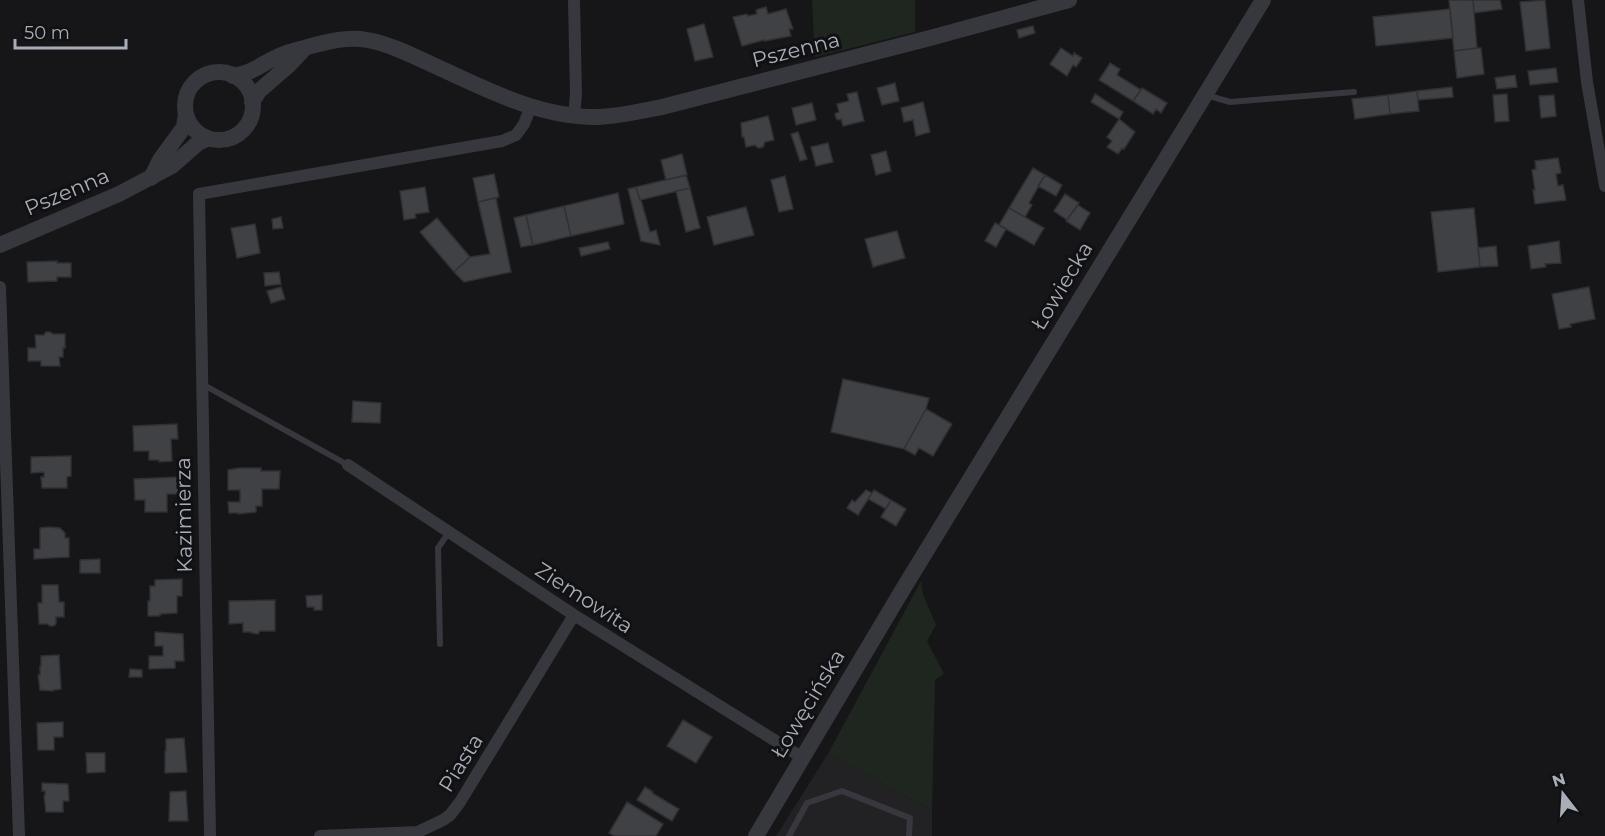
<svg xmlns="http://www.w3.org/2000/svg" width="1605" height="836" font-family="Montserrat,sans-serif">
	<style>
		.built { fill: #222225 }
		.green { fill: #1e261f }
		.building { fill: #404145; stroke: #303034; stroke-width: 1.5 }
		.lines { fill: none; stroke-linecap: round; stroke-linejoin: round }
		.service { stroke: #37383d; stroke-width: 6 }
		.minor { stroke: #37383d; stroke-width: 12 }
		.tertiary { stroke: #37383d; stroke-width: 16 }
		.labels { text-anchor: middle; stroke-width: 6; stroke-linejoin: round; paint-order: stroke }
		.street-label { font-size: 21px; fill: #a8adb8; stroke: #111113 }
	</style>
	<rect width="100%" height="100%" fill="#161618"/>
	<!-- built -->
	<path class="built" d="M 828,754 L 932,810 L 932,836 L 776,836 Z"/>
	<!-- green -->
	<path class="green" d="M 812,0 L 915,0 L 915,32 L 815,57 Z
		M 921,581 L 923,595 L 936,625 L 927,641 L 944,674 L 935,680 L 932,810 L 828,754 Z"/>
	<!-- building -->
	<path class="building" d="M 1449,0 L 1471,0 L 1473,1 L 1477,48 L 1454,51 Z
		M 1471,0 L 1500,0 L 1502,9 L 1474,13 L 1473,1 Z
		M 1545,0 L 1550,48 L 1526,51 L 1520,2 Z
		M 766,7 L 768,14 L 786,9 L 793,29 L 789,29 L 791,36 L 764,41 L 764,40 L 742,46 L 733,17 L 747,14 L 748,16 L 757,14 L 756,10 Z
		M 1450,9 L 1453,38 L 1376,46 L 1373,17 Z
		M 704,24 L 713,57 L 695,61 L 687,29 Z
		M 1033,26 L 1035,33 L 1019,38 L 1017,30 Z
		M 1061,48 L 1073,56 L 1074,53 L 1082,58 L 1076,67 L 1073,65 L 1067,76 L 1050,64 Z
		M 1477,48 L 1481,48 L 1484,74 L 1457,78 L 1454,51 Z
		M 1110,63 L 1120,69 L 1117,75 L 1141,90 L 1133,101 L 1099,80 Z
		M 1556,68 L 1558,82 L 1530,85 L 1528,71 Z
		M 1515,75 L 1517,87 L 1497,89 L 1495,78 Z
		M 895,83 L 899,101 L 882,105 L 877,88 Z
		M 1452,87 L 1453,97 L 1418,100 L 1417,91 Z
		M 1142,88 L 1167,103 L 1161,113 L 1156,109 L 1153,114 L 1133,101 Z
		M 1417,91 L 1419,111 L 1390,114 L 1388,95 Z
		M 857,92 L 864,121 L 843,126 L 841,119 L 838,120 L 836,118 L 835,114 L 839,112 L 837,104 L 849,101 L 847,94 Z
		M 1095,94 L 1123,112 L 1119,119 L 1091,102 Z
		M 1507,94 L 1509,121 L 1495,122 L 1493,95 Z
		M 1388,95 L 1390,114 L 1355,119 L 1352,99 Z
		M 1554,95 L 1556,116 L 1541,118 L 1539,96 Z
		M 923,102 L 930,132 L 916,136 L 913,120 L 904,122 L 901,108 Z
		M 812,103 L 816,120 L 796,125 L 792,108 Z
		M 768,116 L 770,123 L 774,140 L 765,142 L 763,147 L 758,148 L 755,145 L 746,147 L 744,137 L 742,137 L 741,123 Z
		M 1119,119 L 1135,132 L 1124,149 L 1122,148 L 1118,154 L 1107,147 L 1112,141 L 1107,137 Z
		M 798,132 L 807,159 L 800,161 L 791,134 Z
		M 828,143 L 833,162 L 816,166 L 811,147 Z
		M 886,151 L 891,171 L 876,175 L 871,155 Z
		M 682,154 L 687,175 L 666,180 L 661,160 Z
		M 1558,158 L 1561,173 L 1556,174 L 1558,186 L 1563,185 L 1566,200 L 1535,204 L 1533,190 L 1535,190 L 1532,170 L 1536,169 L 1535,161 Z
		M 1033,168 L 1045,175 L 1029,203 L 1032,205 L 1025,217 L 1009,208 Z
		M 494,174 L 499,197 L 478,202 L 473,178 Z
		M 686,175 L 690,188 L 640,200 L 636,187 Z
		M 1045,175 L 1062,185 L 1056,196 L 1038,186 Z
		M 785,176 L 793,209 L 779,212 L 771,180 Z
		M 425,187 L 429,212 L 415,214 L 416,218 L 404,220 L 400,191 Z
		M 636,187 L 640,200 L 641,200 L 650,232 L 656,230 L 660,245 L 641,241 L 628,189 Z
		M 690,188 L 700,228 L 686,232 L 676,191 Z
		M 618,193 L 624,224 L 571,236 L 564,206 Z
		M 1065,194 L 1079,203 L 1067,220 L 1054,211 Z
		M 496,198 L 511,272 L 464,282 L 454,272 L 470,257 L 490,254 L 478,202 Z
		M 1078,205 L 1090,213 L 1080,230 L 1066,221 Z
		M 564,206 L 571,236 L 533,245 L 526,215 Z
		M 746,207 L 754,235 L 714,245 L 707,217 Z
		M 1009,208 L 1044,228 L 1034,245 L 999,225 Z
		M 1474,208 L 1480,267 L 1438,272 L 1431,212 Z
		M 526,215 L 533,245 L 521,247 L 514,218 Z
		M 281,217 L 283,228 L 273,229 L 272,219 Z
		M 437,218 L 470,257 L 454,272 L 420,232 Z
		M 995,223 L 1006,229 L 996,247 L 985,241 Z
		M 255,224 L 260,253 L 237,258 L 231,228 Z
		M 897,231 L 905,258 L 873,267 L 865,239 Z
		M 1559,241 L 1561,263 L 1545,264 L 1546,267 L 1531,269 L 1528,246 Z
		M 608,242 L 610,249 L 581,256 L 579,248 Z
		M 1496,246 L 1498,266 L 1480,267 L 1478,248 Z
		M 57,261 L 57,263 L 71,263 L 71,277 L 57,277 L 57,281 L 28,282 L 27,262 Z
		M 279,272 L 281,284 L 265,286 L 264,273 Z
		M 281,287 L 285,299 L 271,303 L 267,291 Z
		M 1589,287 L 1595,319 L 1570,324 L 1571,327 L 1559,329 L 1552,294 Z
		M 46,332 L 50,332 L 53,334 L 65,334 L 65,348 L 63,348 L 63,357 L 59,357 L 60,366 L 41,366 L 41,361 L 28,361 L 28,348 L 36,348 L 35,335 L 44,335 Z
		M 843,379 L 929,398 L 926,409 L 904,449 L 831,432 Z
		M 353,401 L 381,403 L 380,423 L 352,422 Z
		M 926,409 L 952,424 L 933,456 L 919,448 L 915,455 L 904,449 Z
		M 177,424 L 178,439 L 171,439 L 172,461 L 159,462 L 159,460 L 149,460 L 149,451 L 134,451 L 133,426 Z
		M 71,456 L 71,476 L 67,477 L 67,488 L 42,488 L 41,477 L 44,477 L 44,472 L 31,473 L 31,457 Z
		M 239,468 L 261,468 L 261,471 L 280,471 L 279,489 L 262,489 L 262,506 L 256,506 L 256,512 L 238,514 L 238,513 L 229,513 L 228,502 L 240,502 L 240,490 L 228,490 L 228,470 Z
		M 179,477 L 179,494 L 167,494 L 167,512 L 145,512 L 145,500 L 135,500 L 134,479 Z
		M 866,490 L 872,493 L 858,515 L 847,508 L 852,500 L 855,502 Z
		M 874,490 L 891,500 L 886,509 L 868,499 Z
		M 891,500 L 906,509 L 896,526 L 881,517 Z
		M 48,527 L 60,528 L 65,533 L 65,538 L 69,538 L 69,557 L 34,559 L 34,549 L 40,549 L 40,528 Z
		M 100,559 L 100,573 L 80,573 L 80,560 Z
		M 182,579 L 182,596 L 177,596 L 177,613 L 160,614 L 160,616 L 148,616 L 148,601 L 150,601 L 150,586 L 155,586 L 155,580 Z
		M 42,585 L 58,585 L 59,602 L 64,602 L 64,617 L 56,617 L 56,624 L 53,626 L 50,626 L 48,624 L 39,624 L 38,603 L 42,603 Z
		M 322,595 L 322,610 L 314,610 L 314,607 L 307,607 L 306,596 Z
		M 275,600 L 275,631 L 260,631 L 258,634 L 252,633 L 251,632 L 243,632 L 243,623 L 229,624 L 229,601 Z
		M 155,632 L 183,634 L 184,661 L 175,661 L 175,668 L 149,669 L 149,656 L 163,656 L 163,646 L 155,646 Z
		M 59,655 L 61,689 L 54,690 L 53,691 L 40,690 L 38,675 L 40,675 L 40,666 L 41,666 L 41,656 Z
		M 130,669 L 142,670 L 142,677 L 129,677 Z
		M 683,720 L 712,737 L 696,763 L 667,746 Z
		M 63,722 L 63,737 L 54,737 L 54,750 L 38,750 L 37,723 Z
		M 184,738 L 187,772 L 165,773 L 165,751 L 166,751 L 166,739 Z
		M 86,753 L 105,753 L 105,772 L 87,773 Z
		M 42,783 L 68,784 L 69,801 L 63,801 L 63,812 L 46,812 L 44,796 L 45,796 L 45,791 L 42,791 Z
		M 645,787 L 653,792 L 652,793 L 679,809 L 672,821 L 637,800 Z
		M 186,791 L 188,821 L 169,821 L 170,792 Z
		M 627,802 L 663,824 L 656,836 L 614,836 L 609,833 Z"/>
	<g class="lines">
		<!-- service -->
		<path class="service" d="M 1206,95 L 1230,102 L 1354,92
			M 202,384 L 348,465
			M 440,644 L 438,548 L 449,532
			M 789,836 L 807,803 L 842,791 L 910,818 L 909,836"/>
		<!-- minor -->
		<path class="minor" d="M 1578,0 L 1587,82 L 1605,186
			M 574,116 L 576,94 L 574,0
			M 0,287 L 19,836
			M 348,465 L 574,615 L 803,758
			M 210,836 L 199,194 L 502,141 L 516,135 L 524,124 L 531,106
			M 320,836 L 418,832 L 443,820 L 450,815 L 460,802 L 574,615"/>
		<!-- tertiary -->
		<path class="tertiary" d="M185 106a34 34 0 1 1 68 0a34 34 0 1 1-68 0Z
			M 233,76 C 253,73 261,64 279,56 C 285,53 293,51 300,49 C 322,43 345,36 367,40 C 392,44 421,60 444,70 C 493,93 544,118 599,117 C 620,116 641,111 662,107 L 930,38 L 1069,0
			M 252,102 L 259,91 L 288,66 L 305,48
			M 151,178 L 160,160 L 184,127 L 186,114
			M 0,245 L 119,194 L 172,166 L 198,143 L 208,138
			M 756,836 L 900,594 L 1263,0"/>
	</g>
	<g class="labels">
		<!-- street labels -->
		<g class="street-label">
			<text transform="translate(796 50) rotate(-14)" y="7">Pszenna</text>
			<text transform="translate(67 192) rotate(-23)" y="7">Pszenna</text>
			<text transform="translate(1062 286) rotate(-59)" y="7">Łowiecka</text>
			<text transform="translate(184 515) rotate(-91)" y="7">Kazimierza</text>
			<text transform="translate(584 598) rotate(33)" y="7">Ziemowita</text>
			<text transform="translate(808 704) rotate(-59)" y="7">Łowęcińska</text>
			<text transform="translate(461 763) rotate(-58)" y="7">Piasta</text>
		</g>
	</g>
	<!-- north arrow -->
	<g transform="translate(1563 794) rotate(343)" stroke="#111113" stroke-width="4.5" paint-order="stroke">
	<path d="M0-4.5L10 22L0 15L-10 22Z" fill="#a8adb8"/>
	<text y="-9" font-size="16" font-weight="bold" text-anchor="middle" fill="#a8adb8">N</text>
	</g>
	<!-- scale -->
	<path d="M15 39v9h111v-9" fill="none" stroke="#a8adb8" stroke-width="3"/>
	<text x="24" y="39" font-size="18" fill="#a8adb8" stroke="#111113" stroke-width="4.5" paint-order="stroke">50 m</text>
</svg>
